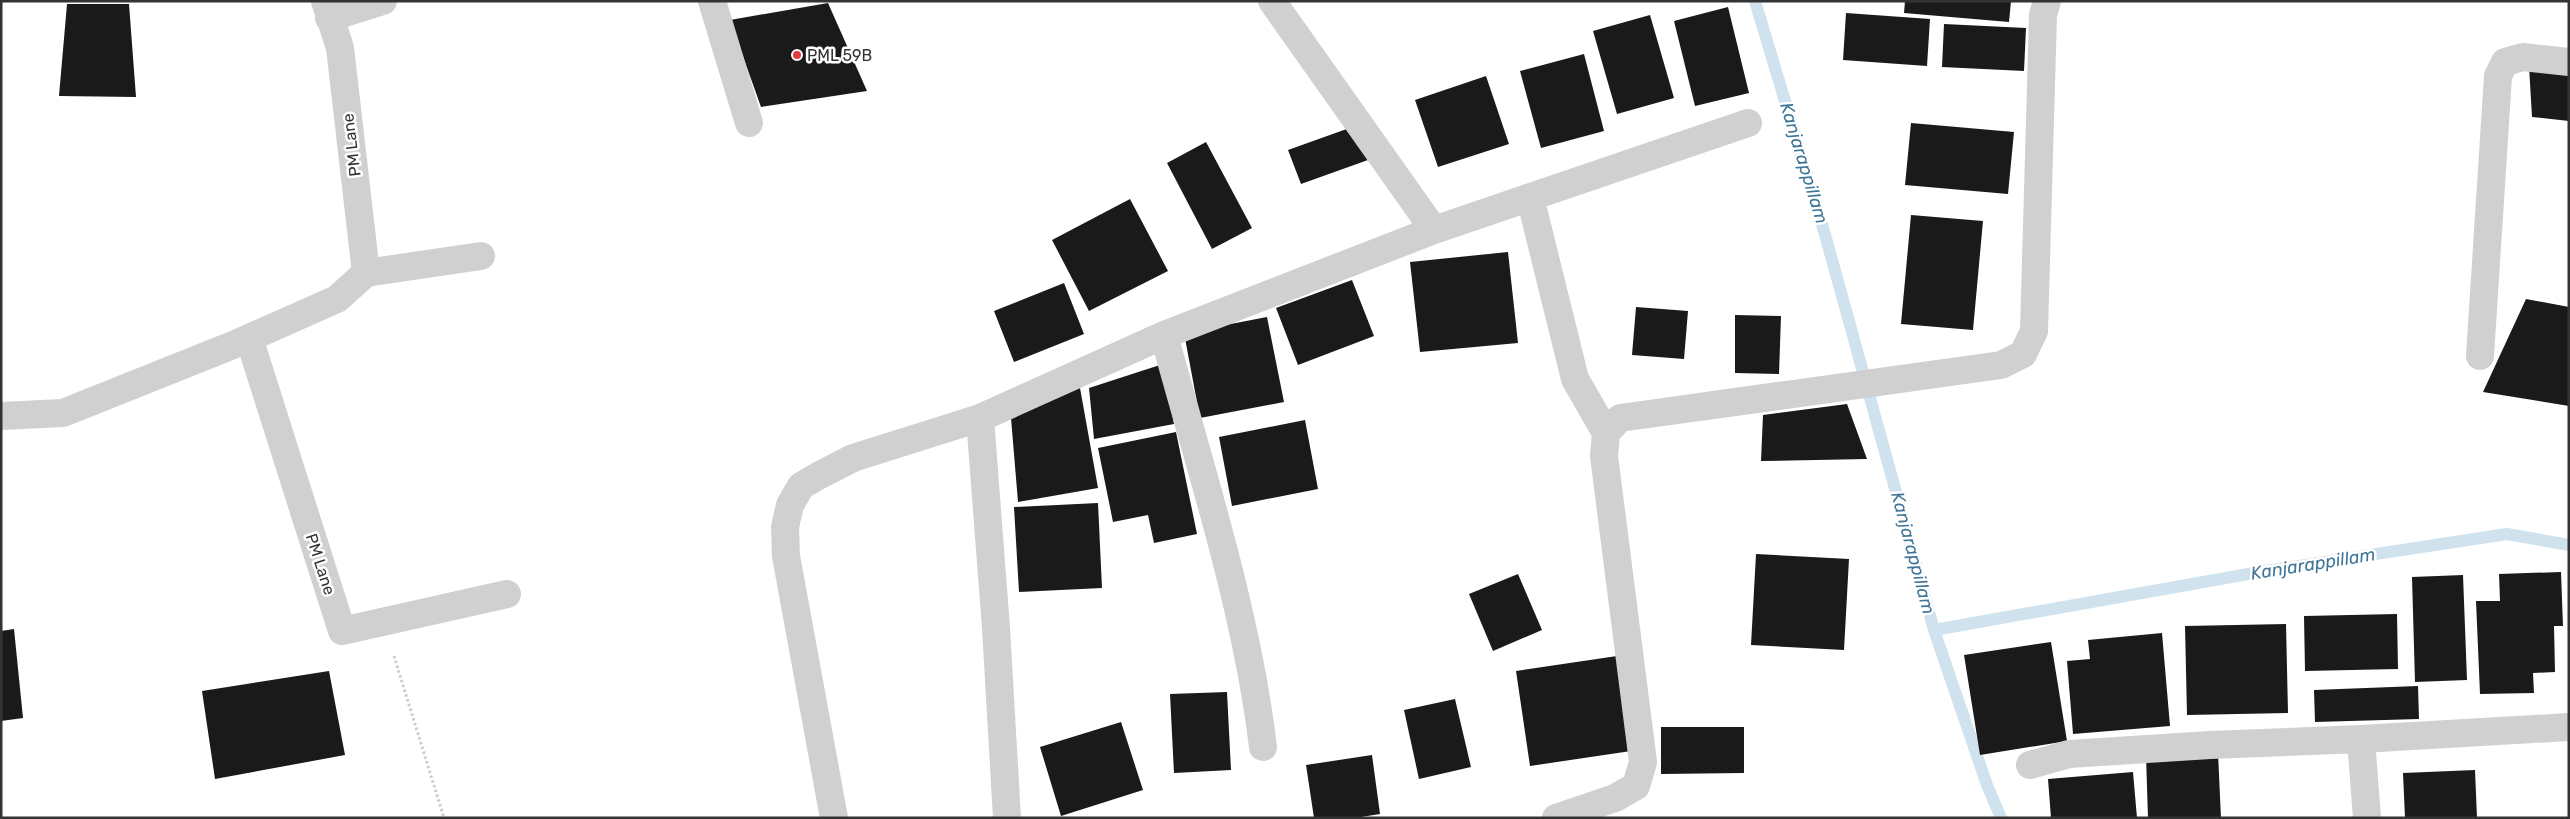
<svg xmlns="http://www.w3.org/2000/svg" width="2570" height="819" font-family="Rubik,sans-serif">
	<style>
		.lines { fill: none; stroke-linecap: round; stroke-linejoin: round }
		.stream { stroke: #cfe2ee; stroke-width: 12 }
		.building { fill: #1a1a1a }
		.path { stroke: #cdcdcd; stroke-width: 3; stroke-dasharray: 2.5 2.5; stroke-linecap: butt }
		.minor { stroke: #d0d0d0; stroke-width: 28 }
		.poi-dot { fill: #e63946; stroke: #fff; stroke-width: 2 }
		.labels { text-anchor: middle; stroke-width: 5; stroke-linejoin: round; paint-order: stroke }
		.poi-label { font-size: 16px; fill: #333; stroke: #fff; text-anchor: start }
		.street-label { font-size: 16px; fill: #333; stroke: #fff }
		.water-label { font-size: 18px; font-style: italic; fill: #3f7597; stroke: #fff }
	</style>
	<rect width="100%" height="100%" fill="#fff"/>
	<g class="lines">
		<!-- stream -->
		<path class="stream" d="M 1755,1 L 1826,238 L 1934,630 L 2265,571 L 2507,534 L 2569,545
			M 1934,630 L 1987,785 L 2001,818"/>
	</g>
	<!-- building -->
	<path class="building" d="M 1905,1 L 2011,1 L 2009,22 L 1904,13 Z
		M 828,3 L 867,91 L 761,107 L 730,20 Z
		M 67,4 L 129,4 L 136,97 L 59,96 Z
		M 1728,7 L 1749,93 L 1695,106 L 1674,21 Z
		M 1846,13 L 1930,19 L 1927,66 L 1843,60 Z
		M 1650,15 L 1674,98 L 1617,114 L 1593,31 Z
		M 1944,24 L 2026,28 L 2024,71 L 1942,67 Z
		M 1584,54 L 1604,131 L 1541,148 L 1520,71 Z
		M 2529,66 L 2569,69 L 2569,121 L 2532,117 Z
		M 1486,76 L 1509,144 L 1438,167 L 1415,100 Z
		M 1911,123 L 2014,132 L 2008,194 L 1905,185 Z
		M 1355,126 L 1368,160 L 1301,184 L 1288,150 Z
		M 1206,142 L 1252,228 L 1212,249 L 1167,163 Z
		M 1130,199 L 1168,271 L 1089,311 L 1052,240 Z
		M 1911,215 L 1983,221 L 1973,330 L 1901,324 Z
		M 1508,252 L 1518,343 L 1420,352 L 1410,262 Z
		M 1352,280 L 1374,336 L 1298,365 L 1276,308 Z
		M 1064,283 L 1084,334 L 1014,362 L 994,311 Z
		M 2526,299 L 2569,307 L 2569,406 L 2483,392 Z
		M 1636,307 L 1688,311 L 1684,359 L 1632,355 Z
		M 1735,315 L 1781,316 L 1779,374 L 1735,373 Z
		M 1267,317 L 1284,402 L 1200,418 L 1184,333 Z
		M 1163,364 L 1174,424 L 1094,439 L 1089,388 Z
		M 1080,388 L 1098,488 L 1018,502 L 1011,418 Z
		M 1847,404 L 1867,459 L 1761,461 L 1763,415 Z
		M 1305,420 L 1318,489 L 1232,506 L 1219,437 Z
		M 1176,432 L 1197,534 L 1154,543 L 1148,515 L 1113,522 L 1098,448 Z
		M 1098,503 L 1102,588 L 1019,592 L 1014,507 Z
		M 1756,554 L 1849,559 L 1844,650 L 1751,645 Z
		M 2561,572 L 2563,626 L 2554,626 L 2555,672 L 2533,673 L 2534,693 L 2480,694 L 2476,601 L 2500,601 L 2499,574 Z
		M 1518,574 L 1542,630 L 1493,651 L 1469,594 Z
		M 2463,575 L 2467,680 L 2415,682 L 2412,577 Z
		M 2397,614 L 2398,669 L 2305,671 L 2304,616 Z
		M 2286,624 L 2288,713 L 2187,715 L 2185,626 Z
		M 14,629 L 23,718 L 1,721 L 1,631 Z
		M 2162,633 L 2170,726 L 2073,734 L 2067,661 L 2090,659 L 2088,640 Z
		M 2051,642 L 2067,741 L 1980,755 L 1964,655 Z
		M 1617,656 L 1631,751 L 1530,766 L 1516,671 Z
		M 329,671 L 345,755 L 215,779 L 202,691 Z
		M 2418,686 L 2419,719 L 2315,722 L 2314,690 Z
		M 1227,692 L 1231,770 L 1174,773 L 1170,694 Z
		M 1455,699 L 1471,767 L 1419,779 L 1404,710 Z
		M 1121,722 L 1143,790 L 1061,816 L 1040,747 Z
		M 1661,727 L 1744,727 L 1744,773 L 1661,774 Z
		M 2218,753 L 2221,818 L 2148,818 L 2146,756 Z
		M 1372,755 L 1380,814 L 1355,818 L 1314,818 L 1306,765 Z
		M 2475,770 L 2477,818 L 2405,818 L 2403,773 Z
		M 2133,772 L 2137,818 L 2051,818 L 2048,779 Z"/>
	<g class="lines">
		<!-- path -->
		<path class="path" d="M 394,656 L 444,818"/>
		<!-- minor -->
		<path class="minor" d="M 712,1 L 749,123
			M 329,18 L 383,1
			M 1530,197 L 1575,379 L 1606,433
			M 1434,230 L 1748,123
			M 366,273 L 481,256
			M 249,338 L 342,631 L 507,594
			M 2480,356 L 2498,76 L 2505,62 L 2523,57 L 2569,62
			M 1,416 L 63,413 L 233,345 L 337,299 L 366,273 L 340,48 L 325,1
			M 980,418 L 996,628 L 1007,818
			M 2361,739 L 2569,727
			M 1263,747 C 1247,611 1200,468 1164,335 L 1434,230 L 1272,1
			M 2030,765 L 2069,754 L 2210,745 L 2361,739 L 2367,818
			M 834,818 L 786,556 L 785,527 L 790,505 L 801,486 L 818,476 L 853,458 L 980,418 L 1164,335
			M 1556,818 L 1615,798 L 1636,786 L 1643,762 L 1604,456 L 1606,433 L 1620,418 L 2001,365 L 2023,354 L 2034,331 L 2043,15 L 2047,1"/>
	</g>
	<!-- markers -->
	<circle class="poi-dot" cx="797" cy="55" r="5"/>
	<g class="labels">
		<!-- poi labels -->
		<g class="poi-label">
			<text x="807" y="61">PML 59B</text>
		</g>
		<!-- street labels -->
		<g class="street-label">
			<text transform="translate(351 145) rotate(-97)" y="6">PM Lane</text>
			<text transform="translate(321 564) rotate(72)" y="6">PM Lane</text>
		</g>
		<!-- water labels -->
		<g class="water-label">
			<text transform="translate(1804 163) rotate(73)" y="6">Kanjarappillam</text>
			<text transform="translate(1913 553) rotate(75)" y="6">Kanjarappillam</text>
			<text transform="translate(2313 564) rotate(-9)" y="6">Kanjarappillam</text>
		</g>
	</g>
	<!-- border -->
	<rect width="2570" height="819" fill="none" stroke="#333333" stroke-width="5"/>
</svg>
